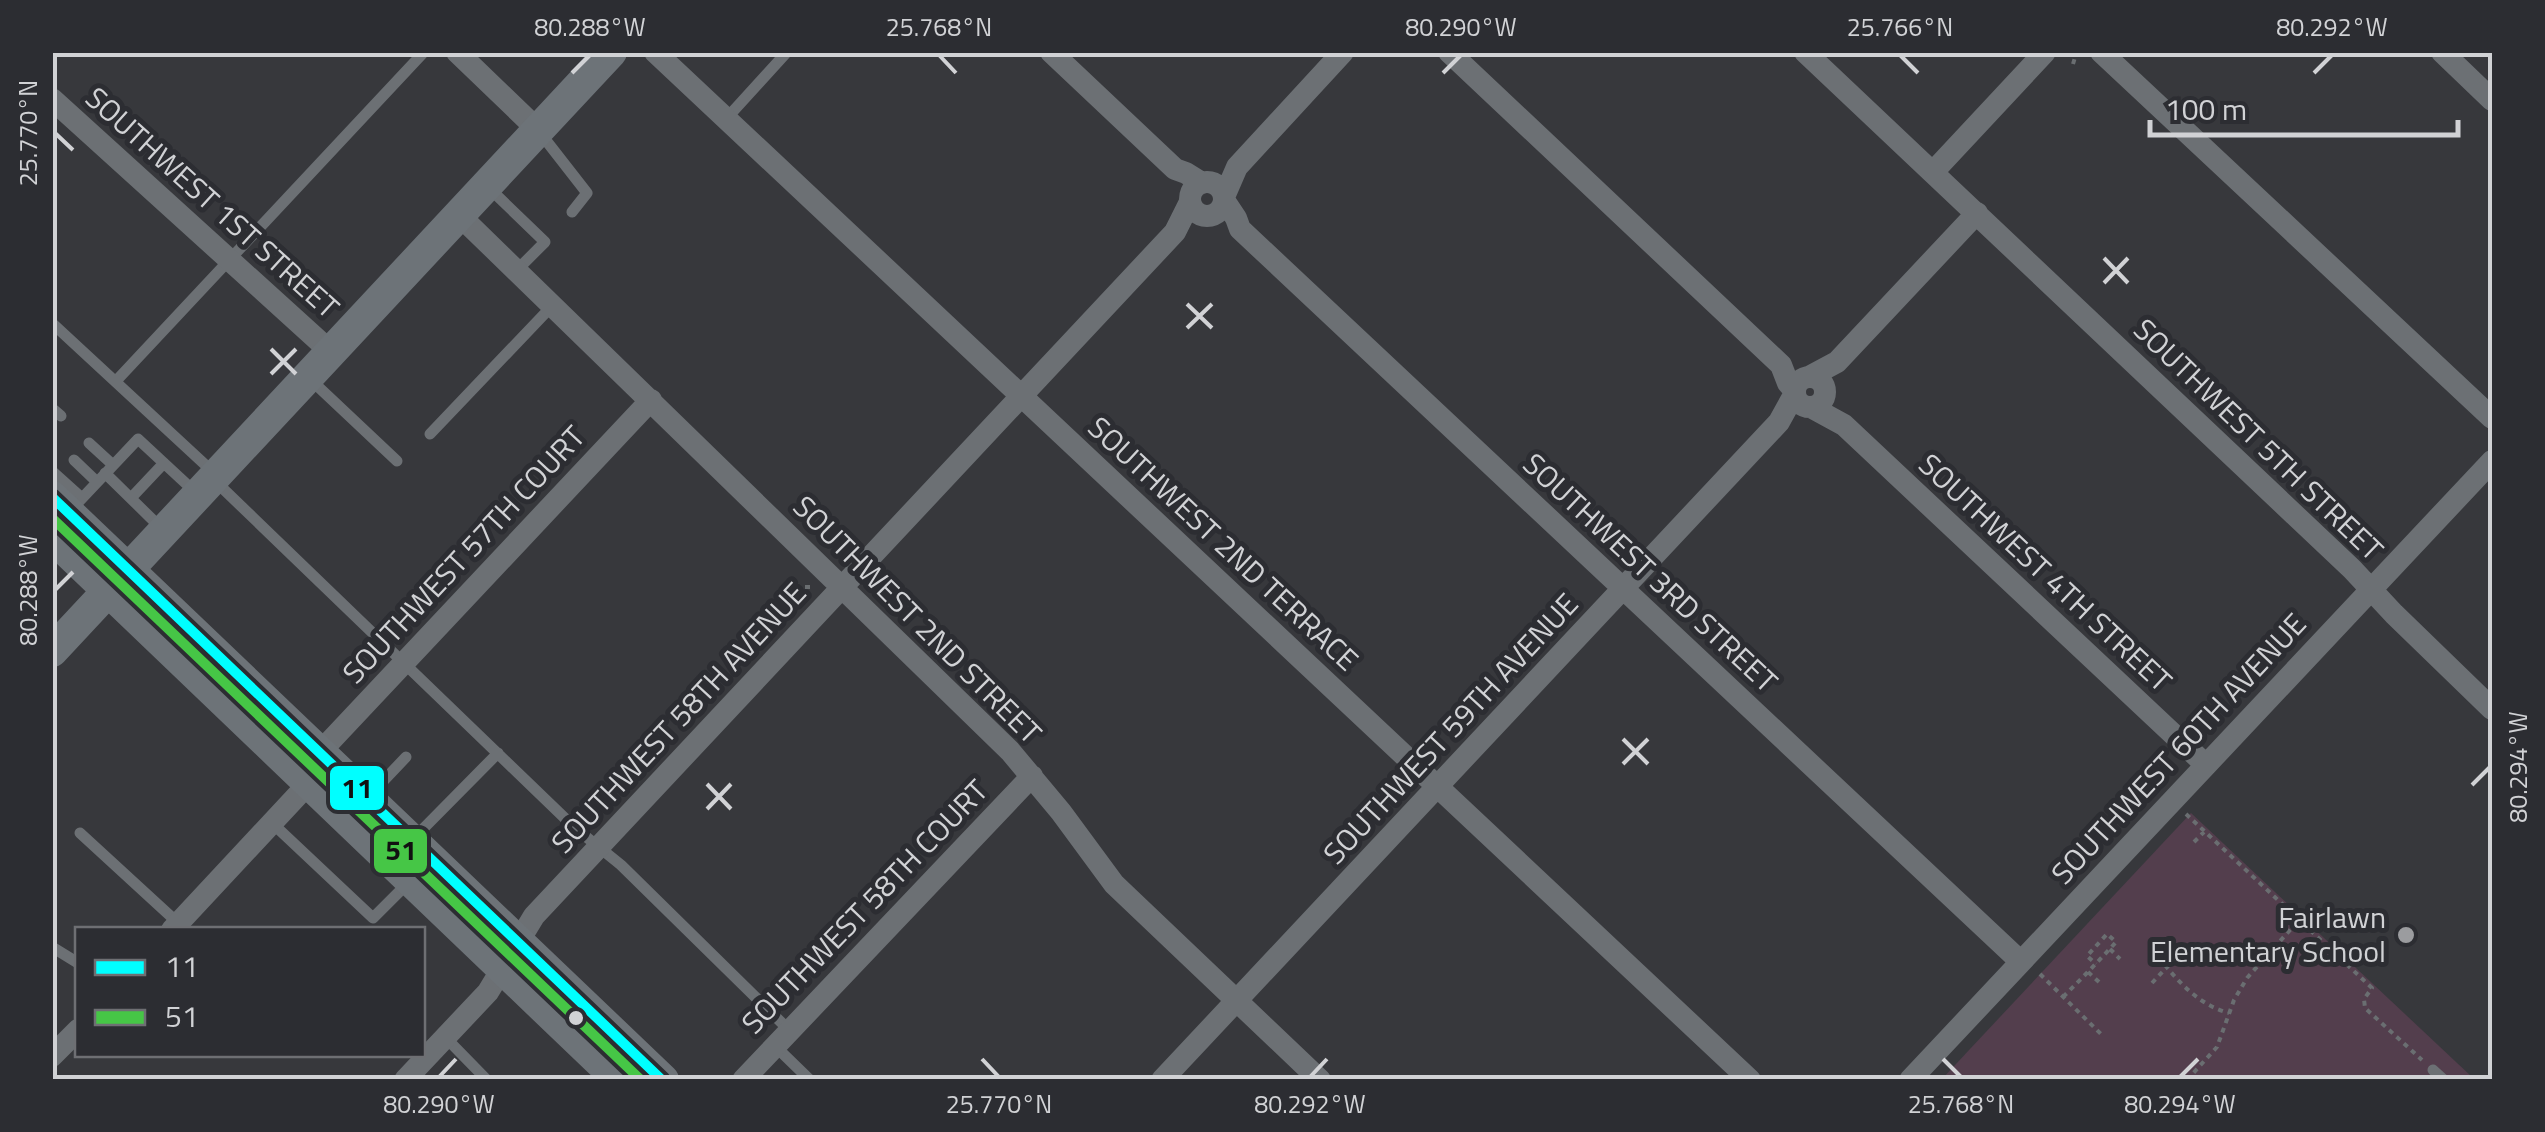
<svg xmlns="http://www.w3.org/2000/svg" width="2545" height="1132" font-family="'Titillium Web',sans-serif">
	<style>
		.green { fill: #533e4d }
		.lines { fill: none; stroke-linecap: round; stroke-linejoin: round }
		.path { stroke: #6a6e71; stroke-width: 4; stroke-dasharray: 5 5; stroke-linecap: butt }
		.service { stroke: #6c7074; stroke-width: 11 }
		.minor { stroke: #6c7074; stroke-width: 22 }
		.secondary { stroke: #6d7378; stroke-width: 32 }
		.bus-1-casing { stroke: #2c2d32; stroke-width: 18 }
		.bus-2-casing { stroke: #2c2d32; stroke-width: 18 }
		.bus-1 { stroke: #0ff; stroke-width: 10 }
		.bus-2 { stroke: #46c646; stroke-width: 10 }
		.ticks { fill: none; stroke: #d1d2d5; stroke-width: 4 }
		.poi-dot { fill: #9b9c9f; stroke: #2c2d32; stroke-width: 4 }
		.bus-dot { fill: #d1d2d5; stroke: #2c2d32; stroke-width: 4 }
		.labels { text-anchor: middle; stroke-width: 10; stroke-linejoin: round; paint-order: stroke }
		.street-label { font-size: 30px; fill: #d1d2d5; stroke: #2c2d32 }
		.poi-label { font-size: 30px; fill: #d1d2d5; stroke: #2c2d32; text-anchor: end }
		.line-badge { stroke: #2c2d32; stroke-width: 4 }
		.pale-badge-label { font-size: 28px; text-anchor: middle; font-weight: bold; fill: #111 }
		.neatline { fill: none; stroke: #d1d2d5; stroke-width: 4 }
		.ticks-label { font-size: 25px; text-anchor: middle; fill: #d1d2d5 }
	</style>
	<rect width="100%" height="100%" fill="#37383c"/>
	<!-- green -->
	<path class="green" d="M 2191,813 L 2472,1077 L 2470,1080 L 1941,1080 Z"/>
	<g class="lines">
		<!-- path -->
		<path class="path" d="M 2073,64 L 2076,54
			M 795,587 L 811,587
			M 2186,814 L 2372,988 L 2364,999 L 2365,1008 L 2422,1060
			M 2194,842 L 2204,832
			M 2110,949 L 2120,959
			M 2165,965 C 2182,986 2202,1006 2229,1013
			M 2088,972 L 2099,982
			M 2040,974 L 2104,1037
			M 2152,983 L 2166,968
			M 2063,997 C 2081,979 2099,961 2116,942 L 2107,934 L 2087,956 L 2096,964
			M 2187,1080 L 2217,1047 L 2234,1000 L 2247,978 L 2299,920"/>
		<!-- service -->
		<path class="service" d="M 726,119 L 787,52
			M 541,134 L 587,193 L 572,212
			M 487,186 L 545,242 L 516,271
			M 52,323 L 213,472
			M 311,380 L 397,461
			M 116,381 L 424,52
			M 54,410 L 61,416
			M 430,434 L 552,306
			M 89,443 L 113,465
			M 74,460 L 97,482
			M 52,471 L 82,498
			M 105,473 L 160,527
			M 214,480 L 574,827 L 621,865 L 789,1030
			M 131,498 L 164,463
			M 70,511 L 138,439 L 194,491
			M 371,794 L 406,757
			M 271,822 L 373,918 L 408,883
			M 80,833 L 178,923
			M 416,836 L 498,753
			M 52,947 L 78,963
			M 445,1037 L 487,1080
			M 774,1045 L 810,1080
			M 2433,1070 L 2444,1080"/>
		<!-- minor -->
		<path class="minor" d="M 457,52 L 538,130
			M 655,52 L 1750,1080
			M 1051,52 L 1175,169 L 1186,173 L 1202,183
			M 1449,52 L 1781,365 L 1788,383 L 1795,391
			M 1805,52 L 2352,569 L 2394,614 L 2492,709
			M 2101,52 L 2492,418
			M 2442,52 L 2492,100
			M 52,99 L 331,352
			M 1933,172 L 2045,52
			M1190 199a17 17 0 1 1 34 0a17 17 0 1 1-34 0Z
			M 1224,197 L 1237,167 L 1343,52
			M 1224,200 L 1236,218 L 1240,229 L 2020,961
			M 459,215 L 1010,751 L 1061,812 L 1114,884 L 1320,1080
			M 1809,377 L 1837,362 L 1977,213
			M1795 392a15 15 0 1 1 30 0a15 15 0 1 1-30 0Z
			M 1811,407 L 1844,425 L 2206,765
			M 321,751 L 651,400
			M 172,930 L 310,782
			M 52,1056 L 78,1030
			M 405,1080 L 488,992 L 534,916 L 1175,232 L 1190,202
			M 743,1080 L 1032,776
			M 1162,1080 L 1779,422 L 1795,393
			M 1910,1080 L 2492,461"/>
		<!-- secondary -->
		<path class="secondary" d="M 52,497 L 663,1080
			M 52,537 L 619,1080
			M 52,651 L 611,52"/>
		<!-- bus-1 casing -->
		<g class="bus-1-casing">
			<path id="bus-1" d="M 52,497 L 662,1080"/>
		</g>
		<!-- bus-2 casing -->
		<g class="bus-2-casing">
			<path id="bus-2" d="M 52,518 L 641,1080"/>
		</g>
		<!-- bus-1 -->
		<use href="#bus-1" class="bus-1"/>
		<!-- bus-2 -->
		<use href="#bus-2" class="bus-2"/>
	</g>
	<!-- ticks -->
	<path class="ticks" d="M 939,55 L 956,73M 1900,55 L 1918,73M 572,73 L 590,55M 1443,73 L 1461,55M 2314,73 L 2332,55M 55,133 L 73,150M 2104,258 L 2128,283M 2104,283 L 2128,258M 1187,304 L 1212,328M 1187,328 L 1212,304M 271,349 L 296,374M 271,374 L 296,349M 55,590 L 73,572M 1623,739 L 1648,764M 1623,764 L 1648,739M 707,784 L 731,809M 2472,785 L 2490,767M 707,809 L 731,784M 982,1059 L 999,1077M 1943,1059 L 1961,1077M 439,1077 L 456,1059M 1310,1077 L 1327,1059M 2180,1077 L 2198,1059"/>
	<!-- markers -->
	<circle class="poi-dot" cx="2406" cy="935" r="10"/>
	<circle class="bus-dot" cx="576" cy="1018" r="9"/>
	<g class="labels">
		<!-- street labels -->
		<g class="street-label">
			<text transform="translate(212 203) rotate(42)" y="10">SOUTHWEST 1ST STREET</text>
			<text transform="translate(2258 440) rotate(44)" y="10">SOUTHWEST 5TH STREET</text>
			<text transform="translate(1223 544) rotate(43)" y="10">SOUTHWEST 2ND TERRACE</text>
			<text transform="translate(464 555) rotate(-47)" y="10">SOUTHWEST 57TH COURT</text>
			<text transform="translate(1650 573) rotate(43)" y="10">SOUTHWEST 3RD STREET</text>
			<text transform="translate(2045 573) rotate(43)" y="10">SOUTHWEST 4TH STREET</text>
			<text transform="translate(917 620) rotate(45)" y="10">SOUTHWEST 2ND STREET</text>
			<text transform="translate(679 718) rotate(-47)" y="10">SOUTHWEST 58TH AVENUE</text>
			<text transform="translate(1451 729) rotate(-47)" y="10">SOUTHWEST 59TH AVENUE</text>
			<text transform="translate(2179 749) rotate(-47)" y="10">SOUTHWEST 60TH AVENUE</text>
			<text transform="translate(865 907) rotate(-46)" y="10">SOUTHWEST 58TH COURT</text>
		</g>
		<!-- poi labels -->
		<g class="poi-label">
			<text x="2386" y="928">Fairlawn<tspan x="2386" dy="34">Elementary School</tspan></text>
		</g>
	</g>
	<g class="line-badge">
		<rect x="328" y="764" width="58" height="48" rx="10" fill="#0ff"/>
		<rect x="372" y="827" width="57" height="48" rx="10" fill="#46c646"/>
	</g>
	<g class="pale-badge-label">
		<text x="357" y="798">11</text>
		<text x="401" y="860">51</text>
	</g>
	<!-- border -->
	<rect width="2545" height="1132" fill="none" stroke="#2c2d32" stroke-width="110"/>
	<!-- legend -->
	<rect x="75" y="927" width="350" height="130" fill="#2c2d32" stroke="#6e6f73" stroke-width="2.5"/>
	<rect x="95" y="960" width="50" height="15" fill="#00ffff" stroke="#6e6f73" stroke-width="2.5"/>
	<text x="165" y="977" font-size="30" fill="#d1d2d5">11</text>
	<rect x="95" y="1010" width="50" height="15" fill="#46c646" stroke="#6e6f73" stroke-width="2.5"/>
	<text x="165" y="1027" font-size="30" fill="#d1d2d5">51</text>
	<!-- scale -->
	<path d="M2150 120v15h308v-15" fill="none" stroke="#d1d2d5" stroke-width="5"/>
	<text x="2165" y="120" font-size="30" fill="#d1d2d5" stroke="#2c2d32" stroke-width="8" paint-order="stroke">100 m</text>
	<rect x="55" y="55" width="2435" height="1022" class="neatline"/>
	<g class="ticks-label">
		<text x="590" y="36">80.288°W</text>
		<text x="939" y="36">25.768°N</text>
		<text x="1461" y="36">80.290°W</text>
		<text x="1900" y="36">25.766°N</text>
		<text x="2332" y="36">80.292°W</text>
		<text transform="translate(28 133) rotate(-90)" y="9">25.770°N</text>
		<text transform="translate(28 590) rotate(-90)" y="9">80.288°W</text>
		<text transform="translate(2518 767) rotate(-90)" y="9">80.294°W</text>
		<text x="439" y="1113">80.290°W</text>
		<text x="999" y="1113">25.770°N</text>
		<text x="1310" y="1113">80.292°W</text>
		<text x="1961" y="1113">25.768°N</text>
		<text x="2180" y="1113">80.294°W</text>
	</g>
</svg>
